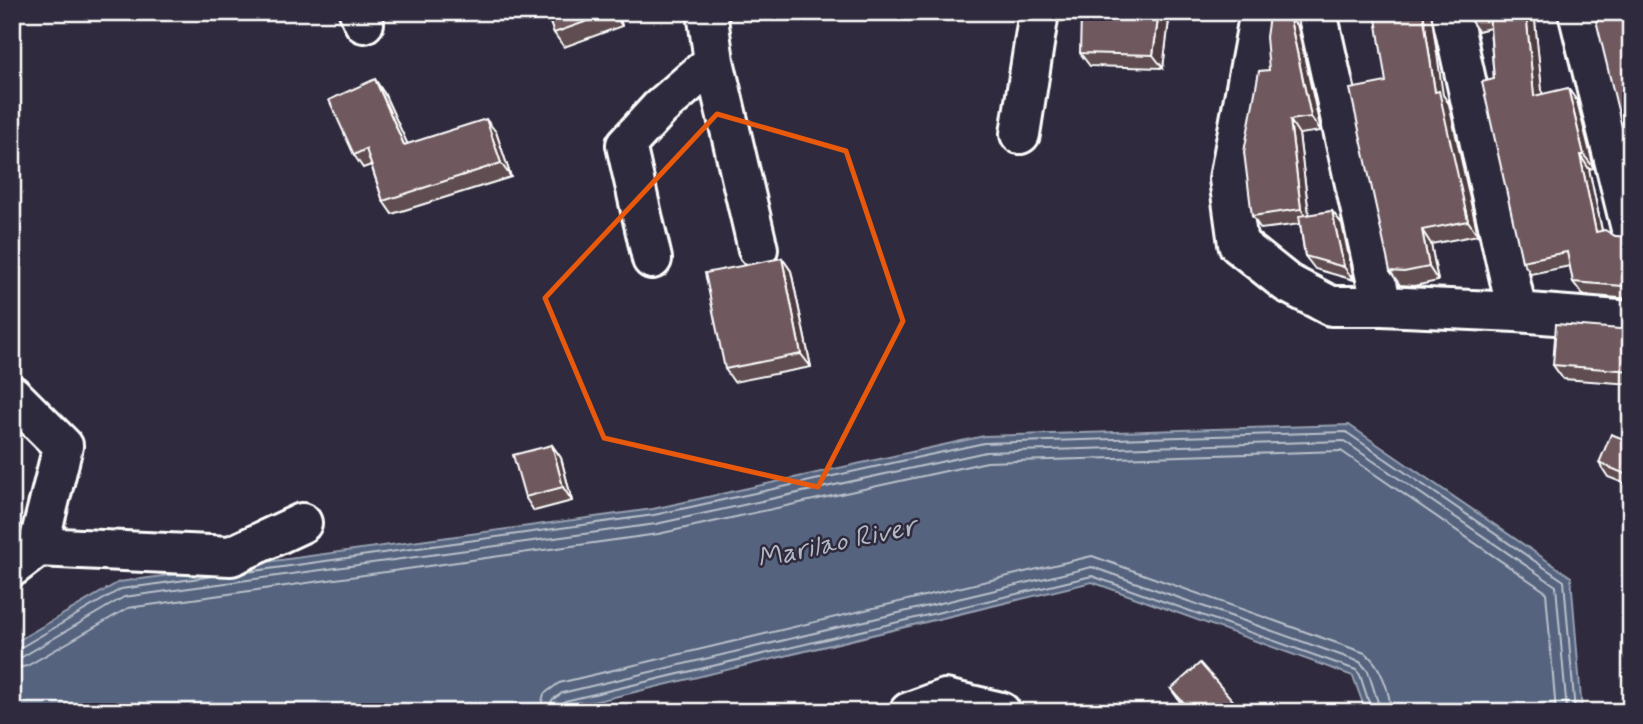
<svg xmlns="http://www.w3.org/2000/svg" width="1643" height="724" font-family="Mynerve,sans-serif">
	<style>
		.water { fill: #54637e; stroke: #98a1b2; stroke-width: 2 }
		.lines { fill: none; stroke-linecap: round; stroke-linejoin: round }
		.shore { stroke: #bbc1cb; stroke-width: 2 }
		.minor-casing { stroke: #fff; stroke-width: 44 }
		.minor { stroke: #2f2a3d; stroke-width: 38 }
		.wall { fill: #5f4d51; stroke: #fff; stroke-width: 2 }
		.shaded-wall { fill: #4e3e42; stroke: #fff; stroke-width: 2 }
		.building { fill: #6f595e; stroke: #fff; stroke-width: 2 }
		.marked { fill: none; stroke: #e8590c; stroke-width: 5; stroke-linejoin: round }
		.labels { text-anchor: middle; stroke-width: 5; stroke-linejoin: round; paint-order: stroke }
		.water-label { font-size: 28px; font-style: italic; fill: #b2b9c5; stroke: #2f2a3d }
	</style>
	<rect width="100%" height="100%" fill="#2f2a3d"/>
	<filter id="ink" filterUnits="userSpaceOnUse"><feTurbulence type="fractalNoise" baseFrequency=".0143" numOctaves="2"/><feDisplacementMap in="SourceGraphic" scale="14" xChannelSelector="R" yChannelSelector="G"/><feConvolveMatrix kernelMatrix="1 2 1 2 8 2 1 2 1" color-interpolation-filters="sRGB"/></filter>
	<g filter="url(#ink)">
		<!-- water -->
		<path class="water" d="M 1349,425 L 1571,577 L 1582,712 L 1366,712 L 1353,676 L 1092,582 L 552,712 L 12,712 L 12,644 L 119,582 L 653,509 L 984,436 Z"/>
		<g class="lines">
			<!-- shore -->
			<path class="shore" d="M 247,572 L 654,515 L 984,443 L 1346,432 L 1564,581 L 1575,712
				M 12,650 L 18,649 L 121,589 L 214,576
				M 12,659 L 22,657 L 124,597 L 656,524 L 986,452 L 1344,441 L 1556,586 L 1567,712
				M 12,669 L 27,666 L 128,608 L 658,534 L 987,462 L 1341,451 L 1546,592 L 1556,712
				M 539,712 L 544,694 L 559,683 L 1092,556 L 1365,653 C 1381,664 1390,693 1391,712
				M 549,712 L 552,700 L 562,693 L 1092,567 L 1360,662 L 1368,671 L 1381,712
				M 558,712 L 560,705 L 565,701 L 1092,576 L 1356,670 L 1360,675 L 1372,712"/>
			<!-- minor casing -->
			<g class="minor-casing">
				<path id="minor" d="M 359,12 L 364,23
					M 707,12 L 714,61 L 758,249
					M 1260,12 L 1229,179 L 1238,244 L 1287,283 L 1331,306 L 1382,306
					M 1317,12 L 1382,306 L 1517,312 L 1631,321
					M 1451,12 L 1517,312
					M 1578,12 L 1631,229
					M 1020,134 L 1039,12
					M 652,259 L 626,145 L 660,108 L 714,61
					M 12,395 L 63,446 L 38,547
					M 12,567 L 38,547 L 231,556 L 302,523
					M 909,712 L 945,699 L 1001,712"/>
			</g>
			<!-- minor -->
			<use href="#minor" class="minor"/>
		</g>
		<!-- wall -->
		<path class="wall" d="M 546,12 L 618,12 L 622,26 L 564,47 L 554,33 Z
			M 792,12 L 862,12 L 797,20 Z
			M 1170,12 L 1163,68 L 1090,66 L 1080,53 L 1088,15 Z
			M 1467,12 L 1557,12 L 1557,17 L 1535,21 L 1542,94 L 1577,101 L 1594,168 L 1589,169 L 1602,230 L 1615,236 L 1626,237 L 1631,234 L 1631,299 L 1583,295 L 1573,282 L 1570,266 L 1531,274 L 1522,261 L 1494,79 L 1490,28 L 1478,31 L 1468,17 Z
			M 1298,28 L 1321,131 L 1299,134 L 1309,215 L 1332,211 L 1342,224 L 1354,280 L 1315,269 L 1305,256 L 1300,224 L 1261,229 L 1252,216 L 1269,70 Z
			M 384,93 L 407,144 L 496,132 L 511,177 L 392,214 L 383,201 L 371,165 L 363,168 L 354,155 Z
			M 1443,95 L 1449,104 L 1478,235 L 1431,244 L 1438,281 L 1414,286 L 1400,285 L 1390,271 Z
			M 782,258 L 791,271 L 811,367 L 734,382 L 725,369 Z
			M 1631,327 L 1631,384 L 1563,379 L 1553,365 L 1620,329 Z
			M 1631,442 L 1631,486 L 1608,477 L 1599,463 Z
			M 552,445 L 561,458 L 572,501 L 534,511 L 525,497 Z
			M 1171,689 L 1243,712 L 1189,712 L 1180,702 Z"/>
		<!-- shaded-wall -->
		<path class="shaded-wall" d="M 613,12 L 618,12 L 622,26 Z
			M 1159,12 L 1170,12 L 1163,68 L 1153,55 Z
			M 1423,12 L 1431,12 L 1443,95 L 1449,104 L 1478,235 L 1468,221 L 1435,92 Z
			M 1526,12 L 1529,12 L 1535,21 L 1544,110 L 1534,96 Z
			M 1289,15 L 1298,28 L 1321,131 L 1311,117 Z
			M 375,79 L 384,93 L 414,158 L 404,145 Z
			M 1568,88 L 1577,101 L 1594,168 L 1584,155 Z
			M 486,119 L 496,132 L 511,177 L 501,163 Z
			M 1290,120 L 1299,134 L 1310,223 L 1301,209 Z
			M 1580,155 L 1589,169 L 1605,245 L 1596,232 Z
			M 1332,211 L 1342,224 L 1354,280 L 1344,267 Z
			M 1422,230 L 1431,244 L 1438,281 L 1429,267 Z
			M 782,258 L 791,271 L 811,367 L 801,354 Z
			M 552,445 L 561,458 L 572,501 L 563,487 Z"/>
		<!-- building -->
		<path class="building" d="M 546,12 L 613,12 L 554,33 Z
			M 1088,12 L 1159,12 L 1153,55 L 1080,53 L 1081,15 L 1088,15 Z
			M 1375,12 L 1423,12 L 1435,92 L 1439,91 L 1468,221 L 1422,230 L 1429,267 L 1404,272 L 1390,271 L 1350,89 L 1386,82 Z
			M 1467,12 L 1487,12 L 1468,17 Z
			M 1489,12 L 1526,12 L 1534,96 L 1568,88 L 1584,155 L 1580,155 L 1596,232 L 1605,230 L 1615,236 L 1626,237 L 1631,234 L 1631,288 L 1623,286 L 1573,282 L 1567,252 L 1522,261 L 1482,82 L 1494,79 Z
			M 1594,12 L 1631,12 L 1631,146 L 1627,147 Z
			M 1289,15 L 1311,117 L 1290,120 L 1301,209 L 1252,216 L 1244,152 L 1259,71 L 1269,70 L 1266,37 L 1269,16 Z
			M 375,79 L 404,145 L 486,119 L 501,163 L 383,201 L 366,149 L 354,155 L 329,100 Z
			M 1332,211 L 1344,267 L 1305,256 L 1299,216 Z
			M 782,258 L 801,354 L 725,369 L 705,273 Z
			M 1556,324 L 1620,329 L 1631,327 L 1631,371 L 1553,365 Z
			M 1611,434 L 1631,442 L 1630,476 L 1599,463 Z
			M 552,445 L 563,487 L 525,497 L 513,455 Z
			M 1200,663 L 1243,712 L 1192,712 L 1171,689 Z
			M 945,708 L 960,712 L 939,712 Z"/>
	</g>
	<!-- marked area -->
	<path class="marked" d="M 717,114 L 846,151 L 903,321 L 818,487 L 604,438 L 545,298 Z"/>
	<g class="labels">
		<!-- water labels -->
		<g class="water-label">
			<text transform="translate(836 541) rotate(-12)" y="10">Marilao River</text>
		</g>
	</g>
	<!-- margin -->
	<rect width="1643" height="724" fill="none" stroke="#2f2a3d" stroke-width="42"/>
	<rect x="21" y="21" width="1601" height="682" fill="none" stroke="#fff" stroke-width="2.5" filter="url(#ink)"/>
</svg>
